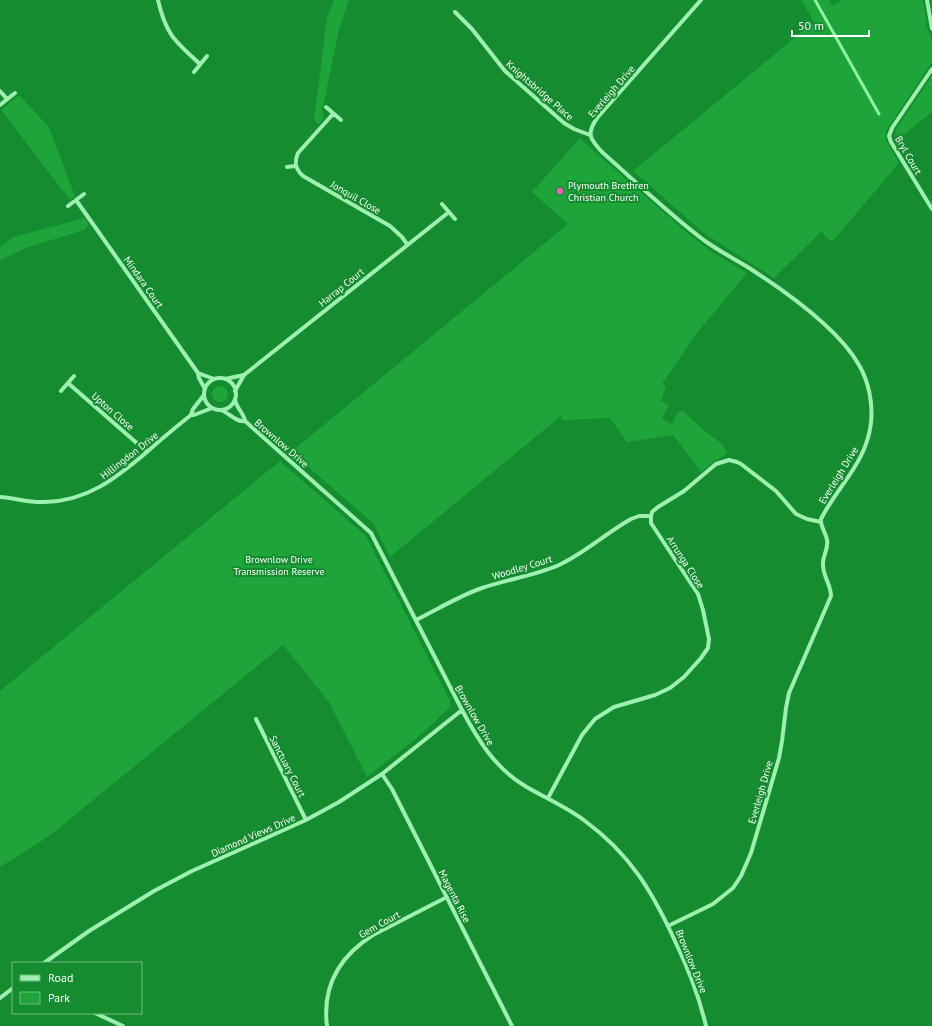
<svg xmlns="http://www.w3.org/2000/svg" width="932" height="1026" font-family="'PT Sans',sans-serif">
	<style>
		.green { fill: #1da53a }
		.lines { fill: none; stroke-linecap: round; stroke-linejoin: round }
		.stream { stroke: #8ff3a3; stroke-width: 3 }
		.minor { stroke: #9df0af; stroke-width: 4 }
		.poi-dot { fill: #ff5cc2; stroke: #148c2f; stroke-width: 1.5 }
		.labels { text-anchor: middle; stroke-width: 4; stroke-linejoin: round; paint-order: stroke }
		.street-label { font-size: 10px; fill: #fff; stroke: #148c2f }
		.poi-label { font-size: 10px; fill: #fff; stroke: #148c2f; text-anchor: start }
		.park-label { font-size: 10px; fill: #fff; stroke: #148c2f }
	</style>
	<rect width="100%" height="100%" fill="#148c2f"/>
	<!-- green -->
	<path class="green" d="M 334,0 L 349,0 L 339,29 L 323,107 L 321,109 L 323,112 L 324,117 L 319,125 L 314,120 L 327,18 Z
		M 801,0 L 829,0 L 833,6 L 841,0 L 923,0 L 927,27 L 932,41 L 932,62 L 886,131 L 886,140 L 899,163 L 832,242 L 821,232 L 774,278 L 704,233 L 633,171 L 814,22 Z
		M 932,76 L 932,112 L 896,141 L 895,137 L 896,129 Z
		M 19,95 L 49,127 L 75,196 L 70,200 L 1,110 Z
		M 580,138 L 586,144 L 685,231 L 709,250 L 747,273 L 696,334 L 662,384 L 666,387 L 661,401 L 669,405 L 662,419 L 672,424 L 678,412 L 682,411 L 683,411 L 707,433 L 722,444 L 727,452 L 725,456 L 714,461 L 701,472 L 673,435 L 627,442 L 610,418 L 563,420 L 561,416 L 390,557 L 373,523 L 291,452 L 568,224 L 532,192 Z
		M 85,218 L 89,224 L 84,230 L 26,248 L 0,260 L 0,247 L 13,237 Z
		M212 394a8 8 0 1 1 16 0a8 8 0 1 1-16 0Z
		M 280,461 L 366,536 L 448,697 L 450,701 L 449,708 L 423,733 L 367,777 L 329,702 L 283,645 L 48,837 L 0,867 L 0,691 Z"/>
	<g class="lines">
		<!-- stream -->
		<path class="stream" d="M 815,0 L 879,114"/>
		<!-- minor -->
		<path class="minor" d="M 158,0 C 166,35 175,41 200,64
			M 927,0 L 932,29
			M 455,12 L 472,29 L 505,71 L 564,123 L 574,129 L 590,135
			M 932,69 L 892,128 L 889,136 L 891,142 L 932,209
			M 194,72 L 207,56
			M 0,91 L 7,99
			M 0,105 L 15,93
			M 326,107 L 341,120
			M 333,114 L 298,153 C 294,162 295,169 303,176 L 390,226 L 402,237 L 407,244
			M 287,167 L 295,166
			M 76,200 L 198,373 L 199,378 L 205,389
			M 442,204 L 455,219
			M 68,206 L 84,194
			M 198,373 L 214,379
			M204 394a16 16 0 1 1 32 0a16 16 0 1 1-32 0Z
			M 225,379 L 244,375
			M 68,383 L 147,452
			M 61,391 L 74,376
			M 235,391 L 244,375 L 449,212
			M 235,399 C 236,408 244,413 245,421 L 371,533 L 462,710 C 478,740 495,768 525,786 C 545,798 567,807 585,821 C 630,854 652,891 675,941 C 688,968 699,996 706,1026
			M 221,410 C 229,413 237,423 245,421
			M 191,415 L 194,415 L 212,408
			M 0,497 C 15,498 30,503 45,502 C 88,501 116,478 147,452 C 161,439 176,427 191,415 L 193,409 L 204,395
			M 416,620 C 438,609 459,596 482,588 C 508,579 534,576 559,565 C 585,553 606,533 631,519 L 639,516 L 651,516
			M 256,719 L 306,820
			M 382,774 L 392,789 L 512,1026
			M 548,798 L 582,735 L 595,719 L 614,707 L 655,695 L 670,688 L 684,677 L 701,658 L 708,648 L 709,639 L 703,610 L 698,594 L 651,523 L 651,516 L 652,512 L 658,507 L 684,491 L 716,464 L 729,460 L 737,462 L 741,464 L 776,491 L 796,514 L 807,519 L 821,522
			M 668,926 L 713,904 L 733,888 L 741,876 L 751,853 L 779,758 L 782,741 L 786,708 L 789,693 L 831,596 C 831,585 823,576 823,565 C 822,556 829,549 827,540 C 826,532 820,527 821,519 C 838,485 866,464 871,423 C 873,404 869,382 859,365 C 838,328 782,289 746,266 C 732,258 718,250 705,241 C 669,214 636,182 602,152 C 590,139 586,134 597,118 L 701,0
			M 44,963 L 89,931 L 154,891 L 192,871 L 306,820 L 339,802 L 382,774 L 462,710
			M 0,998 L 13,988
			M 95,1013 L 123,1026
			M 327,1026 C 322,986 340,956 373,935 L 447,897"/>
	</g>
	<!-- markers -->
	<circle class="poi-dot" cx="560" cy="191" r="4"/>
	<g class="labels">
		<!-- street labels -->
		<g class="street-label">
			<text transform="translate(540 90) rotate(41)" y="4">Knightsbridge Place</text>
			<text transform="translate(611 91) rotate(-49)" y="4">Everleigh Drive</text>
			<text transform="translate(909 155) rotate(60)" y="4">Bryl Court</text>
			<text transform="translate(356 197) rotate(30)" y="4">Jonquil Close</text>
			<text transform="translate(144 282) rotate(55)" y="4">Mindara Court</text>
			<text transform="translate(341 287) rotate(-39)" y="4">Harrap Court</text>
			<text transform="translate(113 411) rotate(41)" y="4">Upton Close</text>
			<text transform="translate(282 443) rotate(41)" y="4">Brownlow Drive</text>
			<text transform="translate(129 455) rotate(-38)" y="4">Hillingdon Drive</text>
			<text transform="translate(838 475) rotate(-58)" y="4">Everleigh Drive</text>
			<text transform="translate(686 562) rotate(57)" y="4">Arrunga Close</text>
			<text transform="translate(522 567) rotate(-17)" y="4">Woodley Court</text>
			<text transform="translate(475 715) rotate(60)" y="4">Brownlow Drive</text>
			<text transform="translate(288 766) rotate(63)" y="4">Sanctuary Court</text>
			<text transform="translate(760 792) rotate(-74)" y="4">Everleigh Drive</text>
			<text transform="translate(253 835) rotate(-24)" y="4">Diamond Views Drive</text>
			<text transform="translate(455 896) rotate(63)" y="4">Magenta Rise</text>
			<text transform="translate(379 924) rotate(-29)" y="4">Gem Court</text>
			<text transform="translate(692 961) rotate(68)" y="4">Brownlow Drive</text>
		</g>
		<!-- poi labels -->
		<g class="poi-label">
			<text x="568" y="189">Plymouth Brethren<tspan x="568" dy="12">Christian Church</tspan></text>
		</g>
		<!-- park labels -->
		<g class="park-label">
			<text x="279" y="563">Brownlow Drive<tspan x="279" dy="12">Transmission Reserve</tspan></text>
		</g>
	</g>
	<!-- legend -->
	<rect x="12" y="962" width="130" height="52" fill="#148c2f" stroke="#72ba82"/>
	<rect x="20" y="975" width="20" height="6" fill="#9df0af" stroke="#72ba82"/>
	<text x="48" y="982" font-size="12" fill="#ffffff">Road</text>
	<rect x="20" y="992" width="20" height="12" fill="#1da53a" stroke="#72ba82"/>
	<text x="48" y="1002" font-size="12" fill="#ffffff">Park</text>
	<!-- scale -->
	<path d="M792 30v6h77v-6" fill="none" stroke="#ffffff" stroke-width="2"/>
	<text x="798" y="30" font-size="12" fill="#ffffff" stroke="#148c2f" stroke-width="3" paint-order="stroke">50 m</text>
</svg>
